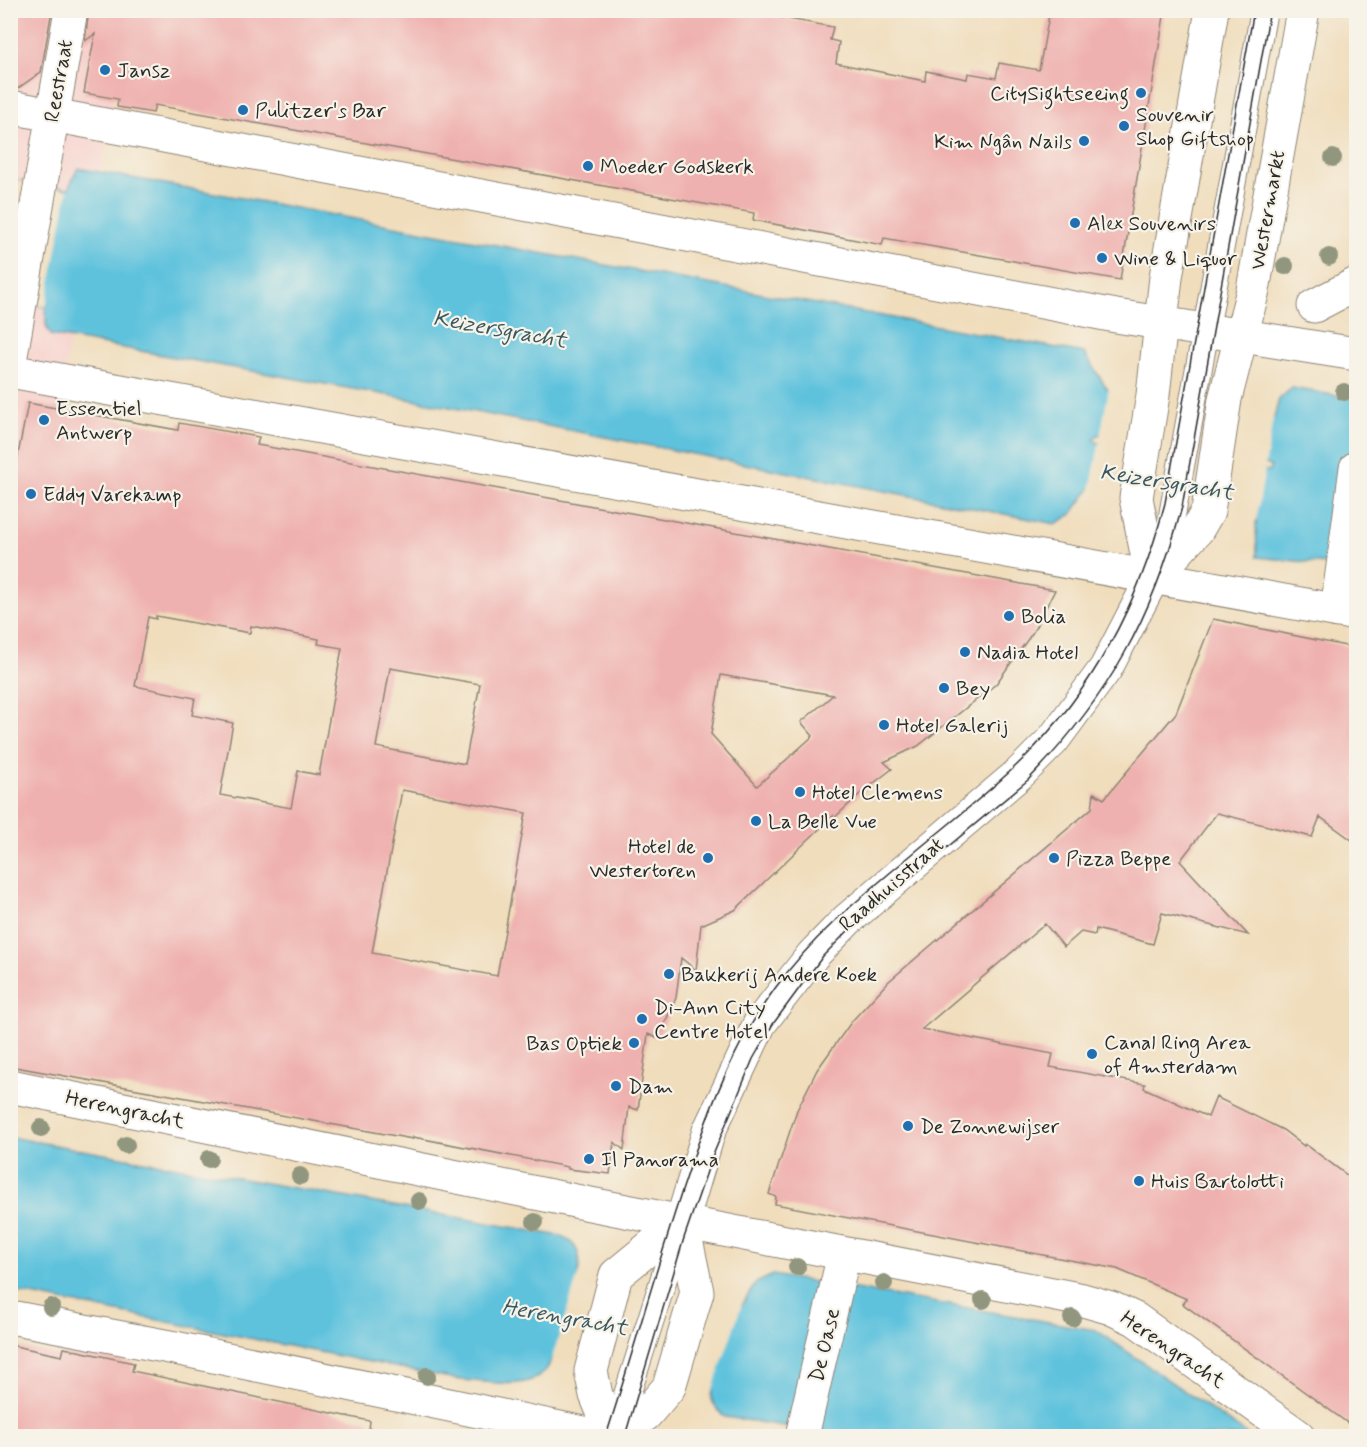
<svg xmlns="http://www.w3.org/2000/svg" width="1367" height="1447" font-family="Mynerve,sans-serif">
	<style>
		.built { fill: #f7d0cb }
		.water { fill: #5fc2dd; stroke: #457684; stroke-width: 1.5; fill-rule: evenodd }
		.pier { fill: #f0ddbc }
		.building { fill: #efb1af; fill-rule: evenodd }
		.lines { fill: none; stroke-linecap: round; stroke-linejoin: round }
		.lane-casing { stroke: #8e8474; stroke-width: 28 }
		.street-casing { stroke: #8e8474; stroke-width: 35 }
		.secondary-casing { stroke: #8e8474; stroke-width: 35 }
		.lane { stroke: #fff; stroke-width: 26 }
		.street { stroke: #fff; stroke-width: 33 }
		.secondary { stroke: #fff; stroke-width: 33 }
		.tram { stroke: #2b2b2b; stroke-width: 1.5 }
		.tree { fill: #91977e }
		.poi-dot { fill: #1f6fb2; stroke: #f7f3e8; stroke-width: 2 }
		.labels { text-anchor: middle; stroke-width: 4.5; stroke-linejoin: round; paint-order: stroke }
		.poi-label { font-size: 21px; fill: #2b2b2b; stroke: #f7f3e8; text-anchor: start }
		.street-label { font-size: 21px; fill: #2b2b2b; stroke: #f7f3e8 }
		.water-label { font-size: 22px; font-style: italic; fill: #3b5860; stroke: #f7f3e8 }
	</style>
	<rect width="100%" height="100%" fill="#f7f3e8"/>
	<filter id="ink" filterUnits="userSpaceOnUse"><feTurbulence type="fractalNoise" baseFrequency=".0167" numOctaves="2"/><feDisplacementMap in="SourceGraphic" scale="12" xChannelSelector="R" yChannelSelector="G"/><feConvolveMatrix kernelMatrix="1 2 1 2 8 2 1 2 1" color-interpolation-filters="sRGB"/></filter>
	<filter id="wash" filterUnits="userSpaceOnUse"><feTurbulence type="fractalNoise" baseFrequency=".008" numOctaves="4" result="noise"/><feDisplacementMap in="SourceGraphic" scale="24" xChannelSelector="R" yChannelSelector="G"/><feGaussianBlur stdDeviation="1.35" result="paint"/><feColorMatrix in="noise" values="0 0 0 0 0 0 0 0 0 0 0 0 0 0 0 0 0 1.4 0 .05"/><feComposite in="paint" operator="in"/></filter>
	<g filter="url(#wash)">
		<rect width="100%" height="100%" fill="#f0ddbc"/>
		<!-- built -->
		<path class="built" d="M 14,11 L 130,11 L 11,664 L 10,28 Z"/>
		<!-- water -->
		<path class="water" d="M 10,156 L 15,180 L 68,189 L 78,168 L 1084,353 L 1108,390 L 1274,418 L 1279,399 L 1292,388 L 1356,399 L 1356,567 L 1257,557 L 1256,518 L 1092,486 L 1072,514 L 1056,524 L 398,397 L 51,335 L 46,326 L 46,307 L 11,301 ZM 1101,434 L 1265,464 L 1271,466 L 1270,471 L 1099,443 L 1094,440 L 1096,436 Z
			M 10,1137 L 561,1236 C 577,1242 583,1258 578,1275 L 741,1306 L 756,1283 L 773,1275 L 1096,1330 L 1249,1436 L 849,1436 L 725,1417 C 717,1410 708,1401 713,1390 L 551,1360 C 540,1395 489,1381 461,1380 L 11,1291 Z"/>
		<!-- pier -->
		<path class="pier" d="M 15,180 L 68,190 L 46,307 L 11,301 L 10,204 Z
			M 1109,388 L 1274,414 L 1265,467 L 1100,437 Z
			M 1100,440 L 1265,469 L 1256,521 L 1090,491 Z
			M 580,1269 L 583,1269 L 581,1273 L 739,1303 L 743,1301 L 711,1394 L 708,1394 L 709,1391 L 550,1364 Z"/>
		<g id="blocks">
			<!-- building -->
			<path class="building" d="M 10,10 L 52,10 L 41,72 L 17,89 L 10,89 Z
				M 89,10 L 762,10 L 761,14 L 833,27 L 830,40 L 839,42 L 836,63 L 925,81 L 926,71 L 967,79 L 968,73 L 996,78 L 999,63 L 1039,70 L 1050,10 L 1165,10 L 1120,280 L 884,238 L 882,245 L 753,220 L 754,213 L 155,105 L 153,113 L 117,107 L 118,99 L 84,93 L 95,34 L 85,41 Z
				M 28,403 L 178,430 L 179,423 L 259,437 L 257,445 L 1055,590 L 1033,632 L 996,684 L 918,746 L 884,762 L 892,769 L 861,793 L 832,820 L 833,816 L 735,910 L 701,925 L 696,970 L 681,958 L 676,998 L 658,1038 L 648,1034 L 638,1110 L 629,1107 L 624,1150 L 614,1142 L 610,1174 L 568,1169 L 568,1167 L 413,1137 L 413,1139 L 10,1066 L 10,496 ZM 156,616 L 250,633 L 251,626 L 319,639 L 318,644 L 342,648 L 319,775 L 298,771 L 291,808 L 220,795 L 233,723 L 192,715 L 195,698 L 135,686 L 148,617 L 156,619 ZM 390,668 L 480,684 L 465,764 L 376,747 ZM 721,675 L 833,695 L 801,722 L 813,736 L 757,786 L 711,734 ZM 402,790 L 526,813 L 497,976 L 372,953 Z
				M 1213,619 L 1356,648 L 1356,843 L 1320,817 L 1312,837 L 1217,813 L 1180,861 L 1248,935 L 1162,913 L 1153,944 L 1096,929 L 1095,935 L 1081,932 L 1064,947 L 1045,924 L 922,1029 L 1053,1054 L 1050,1067 L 1145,1084 L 1144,1088 L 1208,1117 L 1216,1097 L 1283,1130 L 1304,1146 L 1305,1144 L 1356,1182 L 1356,1429 L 1183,1304 L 1187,1299 L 1117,1269 L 775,1204 L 776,1197 L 769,1194 L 797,1110 L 817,1070 L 852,1021 L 888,982 L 1092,808 L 1094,793 L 1104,799 L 1176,713 Z
				M 10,1345 L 62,1356 L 64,1348 L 134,1363 L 132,1371 L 370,1421 L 368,1437 L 10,1437 Z"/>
		</g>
	</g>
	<g filter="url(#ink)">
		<use href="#blocks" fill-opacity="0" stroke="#8e8474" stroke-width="1.5"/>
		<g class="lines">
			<!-- lane casing -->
			<g class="lane-casing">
				<path id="lane" d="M 1155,570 L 1169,532 L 1264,10
					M 614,1436 L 682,1221"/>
			</g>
			<!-- street casing -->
			<g class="street-casing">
				<path id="street" d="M 10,107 L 1116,316 L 1356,354
					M 1314,306 L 1356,284
					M 10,361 L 71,10
					M 10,371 L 1356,614
					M 1337,611 L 1356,468
					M 10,1086 L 585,1203 L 1083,1300 L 1111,1308 L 1135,1319 L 1298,1436
					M 10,1317 L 175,1348 L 598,1436
					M 802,1436 L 844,1254"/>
			</g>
			<!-- secondary casing -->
			<g class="secondary-casing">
				<path id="secondary" d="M 1152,579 L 1136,498 L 1153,395 L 1166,277 L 1212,10
					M 613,1436 L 596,1395 L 591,1371 L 616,1275 L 682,1221
					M 617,1436 L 646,1414 L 669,1387 L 697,1292 L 682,1221 L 709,1131 L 760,1023 L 813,955 L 847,920 L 1020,773 L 1053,740 L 1106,668 L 1152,579 L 1197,530 L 1208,511 L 1225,399 L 1253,290 L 1303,10"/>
			</g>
			<!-- lane -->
			<use href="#lane" class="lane"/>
			<!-- street -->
			<use href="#street" class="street"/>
			<!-- secondary -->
			<use href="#secondary" class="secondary"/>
			<!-- tram -->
			<path class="tram" d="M 606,1436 C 634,1351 657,1264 686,1179 C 708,1112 733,1045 776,987 C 815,933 866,893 916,851 C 952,821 990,792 1023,759 C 1095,688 1140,600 1165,503 L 1254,10
				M 625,1436 L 684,1238 L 711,1160 L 753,1059 L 773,1024 L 823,956 L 854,925 L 1028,780 C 1109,697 1152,618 1182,507 L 1270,10"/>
		</g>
		<!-- trees -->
		<g class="tree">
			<circle cx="1333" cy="158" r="9"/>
			<circle cx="1329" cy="257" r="9"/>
			<circle cx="1285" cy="266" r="9"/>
			<circle cx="1344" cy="392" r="9"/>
			<circle cx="41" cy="1128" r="9"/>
			<circle cx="126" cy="1145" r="9"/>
			<circle cx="209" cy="1159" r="9"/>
			<circle cx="300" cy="1176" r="9"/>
			<circle cx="419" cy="1201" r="9"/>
			<circle cx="535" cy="1222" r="9"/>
			<circle cx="797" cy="1267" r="9"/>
			<circle cx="884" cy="1283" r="9"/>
			<circle cx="983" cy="1300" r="9"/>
			<circle cx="51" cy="1307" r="9"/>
			<circle cx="1072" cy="1318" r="9"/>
			<circle cx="427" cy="1376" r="9"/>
		</g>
	</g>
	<!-- markers -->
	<g class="poi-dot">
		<circle cx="105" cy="70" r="6"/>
		<circle cx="1141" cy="93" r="6"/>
		<circle cx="243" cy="110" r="6"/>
		<circle cx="1124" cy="126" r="6"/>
		<circle cx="1084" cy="141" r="6"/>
		<circle cx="588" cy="166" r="6"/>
		<circle cx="1075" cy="223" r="6"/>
		<circle cx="1102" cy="258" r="6"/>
		<circle cx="44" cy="420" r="6"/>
		<circle cx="31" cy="494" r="6"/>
		<circle cx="1009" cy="616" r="6"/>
		<circle cx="965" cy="652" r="6"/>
		<circle cx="944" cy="688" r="6"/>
		<circle cx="884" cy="725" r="6"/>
		<circle cx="800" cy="792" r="6"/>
		<circle cx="756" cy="821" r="6"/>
		<circle cx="708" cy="858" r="6"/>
		<circle cx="1054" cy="858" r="6"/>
		<circle cx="669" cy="974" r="6"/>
		<circle cx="642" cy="1019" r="6"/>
		<circle cx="634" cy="1043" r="6"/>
		<circle cx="1092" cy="1054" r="6"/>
		<circle cx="616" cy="1086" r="6"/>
		<circle cx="908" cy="1126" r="6"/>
		<circle cx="589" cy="1159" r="6"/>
		<circle cx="1139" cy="1181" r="6"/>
	</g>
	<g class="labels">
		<!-- poi labels -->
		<g class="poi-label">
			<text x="117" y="77">Jansz</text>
			<text x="1129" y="100" text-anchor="end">CitySightseeing</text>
			<text x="255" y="117">Pulitzer's Bar</text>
			<text x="1136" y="121">Souvenir<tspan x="1136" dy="24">Shop Giftshop</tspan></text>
			<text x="1072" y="148" text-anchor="end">Kim Ngân Nails</text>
			<text x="600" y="173">Moeder Godskerk</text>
			<text x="1087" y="230">Alex Souvenirs</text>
			<text x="1114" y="265">Wine &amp; Liquor</text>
			<text x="56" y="415">Essentiel<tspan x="56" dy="24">Antwerp</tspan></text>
			<text x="43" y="501">Eddy Varekamp</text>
			<text x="1021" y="623">Bolia</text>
			<text x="977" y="659">Nadia Hotel</text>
			<text x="956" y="695">Bey</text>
			<text x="896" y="732">Hotel Galerij</text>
			<text x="812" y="799">Hotel Clemens</text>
			<text x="768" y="828">La Belle Vue</text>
			<text x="696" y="853" text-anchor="end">Hotel de<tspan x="696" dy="24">Westertoren</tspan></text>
			<text x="1066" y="865">Pizza Beppe</text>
			<text x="681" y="981">Bakkerij Andere Koek</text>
			<text x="654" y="1014">Di-Ann City<tspan x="654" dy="24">Centre Hotel</tspan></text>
			<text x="1104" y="1049">Canal Ring Area<tspan x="1104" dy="24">of Amsterdam</tspan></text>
			<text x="622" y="1050" text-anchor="end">Bas Optiek</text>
			<text x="628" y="1093">Dam</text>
			<text x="920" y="1133">De Zonnewijser</text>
			<text x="601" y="1166">Il Panorama</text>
			<text x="1151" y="1188">Huis Bartolotti</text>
		</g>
		<!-- street labels -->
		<g class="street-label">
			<text transform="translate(58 81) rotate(-80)" y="7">Reestraat</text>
			<text transform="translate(1267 210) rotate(-80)" y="7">Westermarkt</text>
			<text transform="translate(891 884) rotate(-41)" y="7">Raadhuisstraat</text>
			<text transform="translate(125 1109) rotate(12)" y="7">Herengracht</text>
			<text transform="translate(824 1345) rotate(-77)" y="7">De Oase</text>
			<text transform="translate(1173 1349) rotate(34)" y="7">Herengracht</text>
		</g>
		<!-- water labels -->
		<g class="water-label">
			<text transform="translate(500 328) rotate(10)" y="8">Keizersgracht</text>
			<text transform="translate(1167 481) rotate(9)" y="8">Keizersgracht</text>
			<text transform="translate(565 1316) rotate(10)" y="8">Herengracht</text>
		</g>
	</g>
	<!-- margin -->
	<rect width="1367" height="1447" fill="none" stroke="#f7f3e8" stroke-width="36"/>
</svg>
